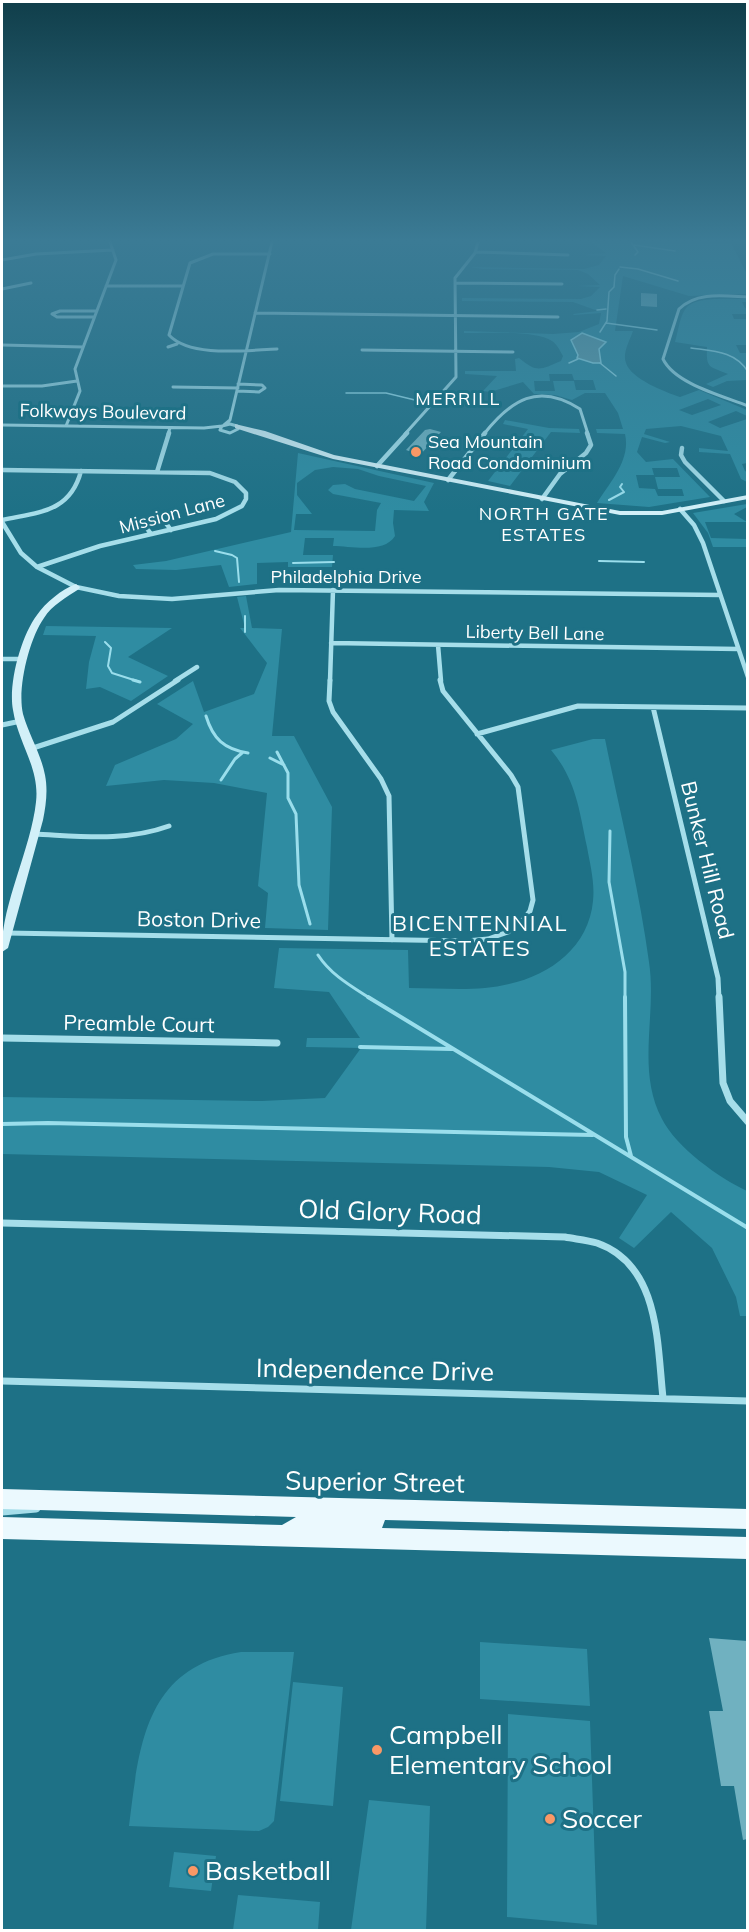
<svg xmlns="http://www.w3.org/2000/svg" width="749" height="1932" font-family="Mulish,sans-serif">
	<style>
		.green { fill: #2f8ca2; fill-rule: evenodd }
		.water { fill: #659eac; stroke: #9adeec; stroke-width: 1.5 }
		.lines { fill: none; stroke-linecap: round; stroke-linejoin: round }
		.stream-far3 { stroke: #9adeec; stroke-width: 1.5 }
		.stream-far2 { stroke: #9adeec; stroke-width: 2 }
		.stream-far1 { stroke: #9adeec; stroke-width: 3 }
		.stream { stroke: #9adeec; stroke-width: 4 }
		.building { fill: #70b1c0 }
		.street-far4 { stroke: #a6deea; stroke-width: 3 }
		.street-far3 { stroke: #a6deea; stroke-width: 4.5 }
		.street-far2 { stroke: #a6deea; stroke-width: 5 }
		.street-far1 { stroke: #a6deea; stroke-width: 7 }
		.street { stroke: #a6deea; stroke-width: 9 }
		.secondary { fill: #d2f0f8; fill-rule: evenodd }
		.primary { fill: #ebf9fe; fill-rule: evenodd }
		.poi-dot { fill: #f99866; stroke: #1e7186; stroke-width: 2 }
		.labels { text-anchor: middle; stroke-width: 6; stroke-linejoin: round; paint-order: stroke }
		.far-neighbourhood-label { font-size: 18px; letter-spacing: 1.5px; fill: #fff; stroke: #1e7186 }
		.far-street-label { font-size: 18px; fill: #fff; stroke: #1e7186 }
		.far-poi-label { font-size: 18px; fill: #fff; stroke: #1e7186; text-anchor: start }
		.street-label { font-size: 21px; fill: #fff; stroke: #1e7186 }
		.neighbourhood-label { font-size: 22px; letter-spacing: 1.5px; fill: #fff; stroke: #1e7186 }
		.near-street-label { font-size: 26px; fill: #fff; stroke: #1e7186 }
		.near-poi-label { font-size: 26px; fill: #fff; stroke: #1e7186; text-anchor: start }
	</style>
	<rect width="100%" height="100%" fill="#1e7186"/>
	<!-- green -->
	<path class="green" d="M 591,242 L 731,243 L 747,274 L 747,294 L 689,296 L 623,276 L 615,331 L 633,331 C 630,340 622,353 626,363 C 631,379 665,392 680,397 L 699,390 L 747,410 L 747,416 L 736,411 L 708,422 L 720,428 L 747,419 L 747,463 L 742,464 L 745,471 L 747,472 L 747,482 L 741,479 L 730,454 L 699,452 L 699,448 L 728,451 L 721,436 L 681,426 L 646,429 L 644,434 L 670,442 L 665,443 L 642,437 L 637,452 L 646,462 L 673,459 L 710,497 L 649,507 L 597,503 C 610,482 631,460 625,434 L 597,433 L 596,429 L 623,429 L 618,413 L 605,393 L 585,393 L 572,400 L 555,395 L 534,394 L 523,382 L 490,392 L 483,391 L 497,376 L 465,374 L 465,371 L 516,371 L 515,359 L 519,358 C 537,373 540,370 561,361 L 563,356 C 560,351 557,344 552,341 C 535,330 485,333 464,333 L 464,331 L 553,334 L 579,332 L 599,324 L 601,313 L 574,315 L 573,314 L 598,311 L 573,302 L 462,301 L 462,298 L 581,299 L 591,296 L 600,287 L 577,286 L 600,285 L 588,274 L 578,270 L 483,269 L 470,267 L 584,269 L 599,265 L 606,256 L 582,255 L 606,253 ZM 549,374 L 572,374 L 574,380 L 593,380 L 596,390 L 576,390 L 574,381 L 553,381 L 555,391 L 535,391 L 534,381 L 550,381 ZM 708,399 L 721,405 L 692,415 L 679,410 ZM 652,468 L 677,468 L 680,477 L 655,477 L 658,489 L 682,489 L 684,496 L 658,496 L 655,489 L 639,488 L 636,475 L 654,475 Z
		M 747,299 L 747,302 L 742,302 L 745,308 L 747,309 L 747,317 L 746,314 L 732,314 L 734,319 L 747,319 L 747,345 L 736,345 L 740,353 L 747,353 L 747,380 L 727,381 L 713,387 L 706,384 L 728,374 C 709,366 706,369 707,347 L 675,342 C 678,332 680,314 687,307 C 697,296 733,299 747,299 Z
		M 505,420 L 549,428 L 579,429 L 580,433 L 551,432 L 510,486 L 488,481 L 528,429 L 503,424 Z
		M 298,453 L 434,483 L 424,502 L 429,511 L 394,510 L 393,523 L 395,536 C 384,554 351,546 333,546 L 334,538 L 305,538 L 303,555 L 333,555 L 332,567 L 288,567 L 288,562 L 257,563 L 257,584 L 229,587 L 221,565 L 176,570 L 136,569 L 133,565 L 166,561 L 291,532 ZM 333,467 L 358,469 L 379,476 L 426,486 L 414,501 L 355,489 L 345,484 L 333,485 L 328,490 L 333,494 L 381,503 L 377,510 L 375,531 L 294,530 L 296,514 L 312,514 L 297,495 L 297,483 L 315,470 Z
		M 747,504 L 747,507 L 734,514 L 747,522 L 705,522 L 711,538 L 747,539 L 747,547 L 713,547 L 708,533 L 693,513 Z
		M 246,596 L 252,628 L 282,629 L 272,736 L 294,736 L 332,807 L 328,930 L 265,928 L 268,893 L 258,886 L 267,793 L 214,783 L 164,780 L 106,786 L 115,765 L 176,739 L 193,724 L 157,704 L 193,681 L 204,712 L 254,694 L 267,663 L 240,628 L 245,628 L 237,597 Z
		M 46,626 L 172,628 L 128,657 L 168,676 L 131,701 L 100,687 L 86,689 L 89,662 L 96,636 L 43,635 Z
		M 593,739 L 605,739 C 620,813 639,888 649,962 C 657,1015 636,1070 662,1119 C 676,1147 719,1178 747,1191 L 747,1316 L 740,1316 L 736,1297 L 712,1248 L 671,1212 L 634,1248 L 619,1238 L 647,1195 L 599,1172 L 549,1167 L 2,1154 L 2,1097 L 262,1101 L 325,1098 L 361,1048 L 306,1047 L 307,1038 L 360,1038 L 329,992 L 274,988 L 279,948 L 408,950 L 409,988 C 442,988 478,992 509,984 C 551,975 589,946 593,901 C 595,883 590,864 587,847 C 579,809 576,780 551,750 Z
		M 480,1642 L 587,1649 L 590,1706 L 480,1699 Z
		M 241,1652 L 294,1652 L 274,1821 L 268,1827 L 259,1831 L 129,1826 C 139,1748 144,1667 241,1652 Z
		M 293,1682 L 343,1687 L 333,1806 L 280,1801 Z
		M 508,1714 L 590,1721 L 597,1925 L 507,1917 Z
		M 369,1800 L 430,1806 L 426,1930 L 351,1930 Z
		M 174,1852 L 216,1856 L 211,1891 L 169,1887 Z
		M 238,1895 L 320,1902 L 318,1930 L 233,1930 Z"/>
	<!-- water -->
	<path class="water" d="M 582,333 L 606,342 L 599,349 L 601,363 L 593,363 L 577,358 L 578,355 L 571,340 Z"/>
	<g class="lines">
		<!-- stream-far3 -->
		<path class="stream-far3" d="M 631,242 L 638,252 L 635,255
			M 634,245 L 675,251
			M 620,267 L 638,269 L 678,281
			M 597,310 L 606,309
			M 606,323 L 657,330
			M 600,332 L 607,321 L 609,292 L 614,287 L 615,275 L 619,269
			M 691,348 C 712,351 736,351 748,372
			M 569,363 L 578,359
			M 600,363 L 616,376
			M 346,393 L 386,393 L 419,401"/>
		<!-- stream-far2 -->
		<path class="stream-far2" d="M 609,500 L 624,492 L 620,487 L 622,484
			M 215,551 L 232,555 L 237,558 L 239,582
			M 599,561 L 644,562
			M 293,563 L 334,562
			M 245,616 L 245,632
			M 105,642 L 111,648 L 108,666 L 112,673 L 137,681"/>
		<!-- stream-far1 -->
		<path class="stream-far1" d="M 133,680 L 140,682
			M 206,716 C 213,739 224,749 248,753
			M 277,752 L 288,773 L 288,798 L 296,814 L 299,885 L 310,924
			M 270,758 L 284,765
			M 221,780 L 235,759 L 242,753
			M 610,831 L 609,882 L 625,972 L 625,999
			M 318,955 C 331,975 351,986 371,999"/>
		<!-- stream -->
		<path class="stream" d="M 368,997 L 748,1228
			M 625,997 L 626,1137 L 631,1156
			M 360,1047 L 452,1049
			M 2,1124 L 48,1123 L 593,1135"/>
	</g>
	<!-- building -->
	<path class="building" d="M 641,293 L 657,294 L 657,307 L 641,306 Z
		M 430,429 L 441,432 L 420,455 L 406,450 L 425,430 Z
		M 709,1638 L 747,1641 L 747,1839 L 743,1840 L 734,1786 L 721,1786 L 709,1711 L 723,1711 Z"/>
	<g class="lines">
		<!-- street-far4 -->
		<path class="street-far4" d="M 476,252 L 568,255
			M 270,254 L 213,254 L 190,263 L 169,335 C 190,358 248,350 277,349
			M 2,260 L 36,254 L 113,250
			M 455,283 L 562,284
			M 106,286 L 182,286
			M 2,289 L 31,283
			M 748,297 C 725,296 697,291 679,309 L 663,359 C 675,384 723,396 748,406
			M 255,313 L 558,317
			M 94,317 L 57,317 L 52,314 L 60,311 L 96,311
			M 2,345 L 83,347
			M 168,347 L 177,344
			M 362,350 L 513,352
			M 2,386 L 42,386 L 77,381
			M 173,387 L 238,388
			M 237,391 L 259,392 L 265,388 L 262,385 L 238,384
			M 230,424 L 237,426 L 238,429 L 230,433 L 220,430 L 222,426 Z
			M 2,425 L 204,428 L 222,426
			M 224,425 L 230,420 L 272,242
			M 66,426 L 80,391 L 75,369 L 116,260 L 110,242
			M 168,434 L 170,428
			M 405,434 L 456,377 L 455,278 L 475,253 L 478,242
			M 484,434 C 511,400 538,382 580,409 L 588,434"/>
		<!-- street-far3 -->
		<path class="street-far3" d="M 682,448 L 681,455 L 685,462 L 724,501
			M 377,466 L 407,433
			M 2,470 L 210,473 L 235,482 L 246,493 L 246,499 L 242,506 L 216,519 L 100,546 L 37,567
			M 157,472 L 169,433
			M 448,480 L 485,433
			M 542,499 L 560,474 L 586,453 L 591,445 L 587,433
			M 680,509 L 694,525 L 703,543 L 748,677
			M 2,520 C 38,512 70,513 81,471
			M 2,522 L 21,553 L 37,567 L 76,587 L 119,596 L 172,599 L 279,590 L 720,595
			M 151,534 L 143,523 L 151,517 L 162,518 L 171,530
			M 331,643 L 738,649
			M 438,645 L 441,681
			M 2,659 L 23,659
			M 175,681 L 197,667
			M 330,681 L 333,590"/>
		<!-- street-far2 -->
		<path class="street-far2" d="M 330,680 L 329,701 L 333,712 L 381,779 L 389,796 L 392,940
			M 653,707 L 718,978 L 719,999
			M 2,725 L 21,721
			M 477,734 L 578,706 L 748,708
			M 33,748 L 113,722 L 178,680
			M 34,834 C 80,836 125,842 169,826
			M 6,933 L 466,941 L 488,939 L 508,932 L 524,919 L 530,911 L 533,900 L 518,787 L 511,775 L 443,691 L 440,680"/>
		<!-- street-far1 -->
		<path class="street-far1" d="M 719,997 L 723,1083 L 730,1101 L 748,1122
			M 2,1038 L 277,1043
			M 2,1223 L 565,1237 C 575,1239 587,1240 597,1243 C 660,1265 657,1343 663,1398
			M 2,1381 L 748,1401"/>
		<!-- street -->
		<path class="street" d="M 2,1511 L 36,1508"/>
		<!-- secondary -->
		<path class="secondary" d="M 235,424 L 265,431 L 334,455 L 620,511 L 662,511 L 748,495 L 748,499 L 662,515 L 620,515 L 333,459 L 235,428 Z
			M 76,584 L 80,587 L 79,589 C 67,597 52,605 44,618 C 29,639 17,689 23,714 C 29,735 41,754 45,775 C 48,790 46,805 43,820 L 8,948 L 2,952 C 0,908 31,849 36,802 C 40,768 18,743 13,710 C 8,684 21,636 37,615 C 45,603 62,589 76,584 Z"/>
		<!-- primary -->
		<path class="primary" d="M 2,1489 L 748,1509 L 748,1529 L 385,1520 L 382,1528 L 748,1537 L 748,1559 L 2,1539 L 2,1517 L 282,1525 L 296,1517 L 2,1509 Z"/>
	</g>
	<!-- sky -->
	<linearGradient id="sky" x2="0" y2="1"><stop stop-color="#103e4a"/><stop offset="0.47" stop-color="#3b7b95"/><stop offset="1" stop-color="#3b7b95" stop-opacity="0"/></linearGradient>
	<rect width="749" height="512" fill="url(#sky)"/>
	<!-- markers -->
	<g class="poi-dot">
		<circle cx="416" cy="452" r="6"/>
		<circle cx="377" cy="1750" r="6"/>
		<circle cx="550" cy="1819" r="6"/>
		<circle cx="193" cy="1871" r="6"/>
	</g>
	<g class="labels">
		<!-- far-neighbourhood labels -->
		<g class="far-neighbourhood-label">
			<text x="458" y="405">MERRILL</text>
			<text x="544" y="520">NORTH GATE<tspan x="544" dy="21">ESTATES</tspan></text>
		</g>
		<!-- far-street labels -->
		<g class="far-street-label">
			<text transform="translate(103 412) rotate(1)" y="6">Folkways Boulevard</text>
			<text transform="translate(172 514) rotate(-15)" y="6">Mission Lane</text>
			<text x="346" y="583">Philadelphia Drive</text>
			<text transform="translate(535 633) rotate(1)" y="6">Liberty Bell Lane</text>
		</g>
		<!-- far-poi labels -->
		<g class="far-poi-label">
			<text x="428" y="448">Sea Mountain<tspan x="428" dy="21">Road Condominium</tspan></text>
		</g>
		<!-- street labels -->
		<g class="street-label">
			<text transform="translate(707 860) rotate(76)" y="7">Bunker Hill Road</text>
			<text transform="translate(199 920) rotate(1)" y="7">Boston Drive</text>
			<text transform="translate(139 1024) rotate(1)" y="7">Preamble Court</text>
		</g>
		<!-- neighbourhood labels -->
		<g class="neighbourhood-label">
			<text x="480" y="931">BICENTENNIAL<tspan x="480" dy="25">ESTATES</tspan></text>
		</g>
		<!-- near-street labels -->
		<g class="near-street-label">
			<text transform="translate(390 1212) rotate(2)" y="9">Old Glory Road</text>
			<text transform="translate(375 1370) rotate(1)" y="9">Independence Drive</text>
			<text transform="translate(375 1482) rotate(1)" y="9">Superior Street</text>
		</g>
		<!-- near-poi labels -->
		<g class="near-poi-label">
			<text x="389" y="1744">Campbell<tspan x="389" dy="30">Elementary School</tspan></text>
			<text x="562" y="1828">Soccer</text>
			<text x="205" y="1880">Basketball</text>
		</g>
	</g>
	<!-- border -->
	<rect width="749" height="1932" fill="none" stroke="#ffffff" stroke-width="6"/>
</svg>
